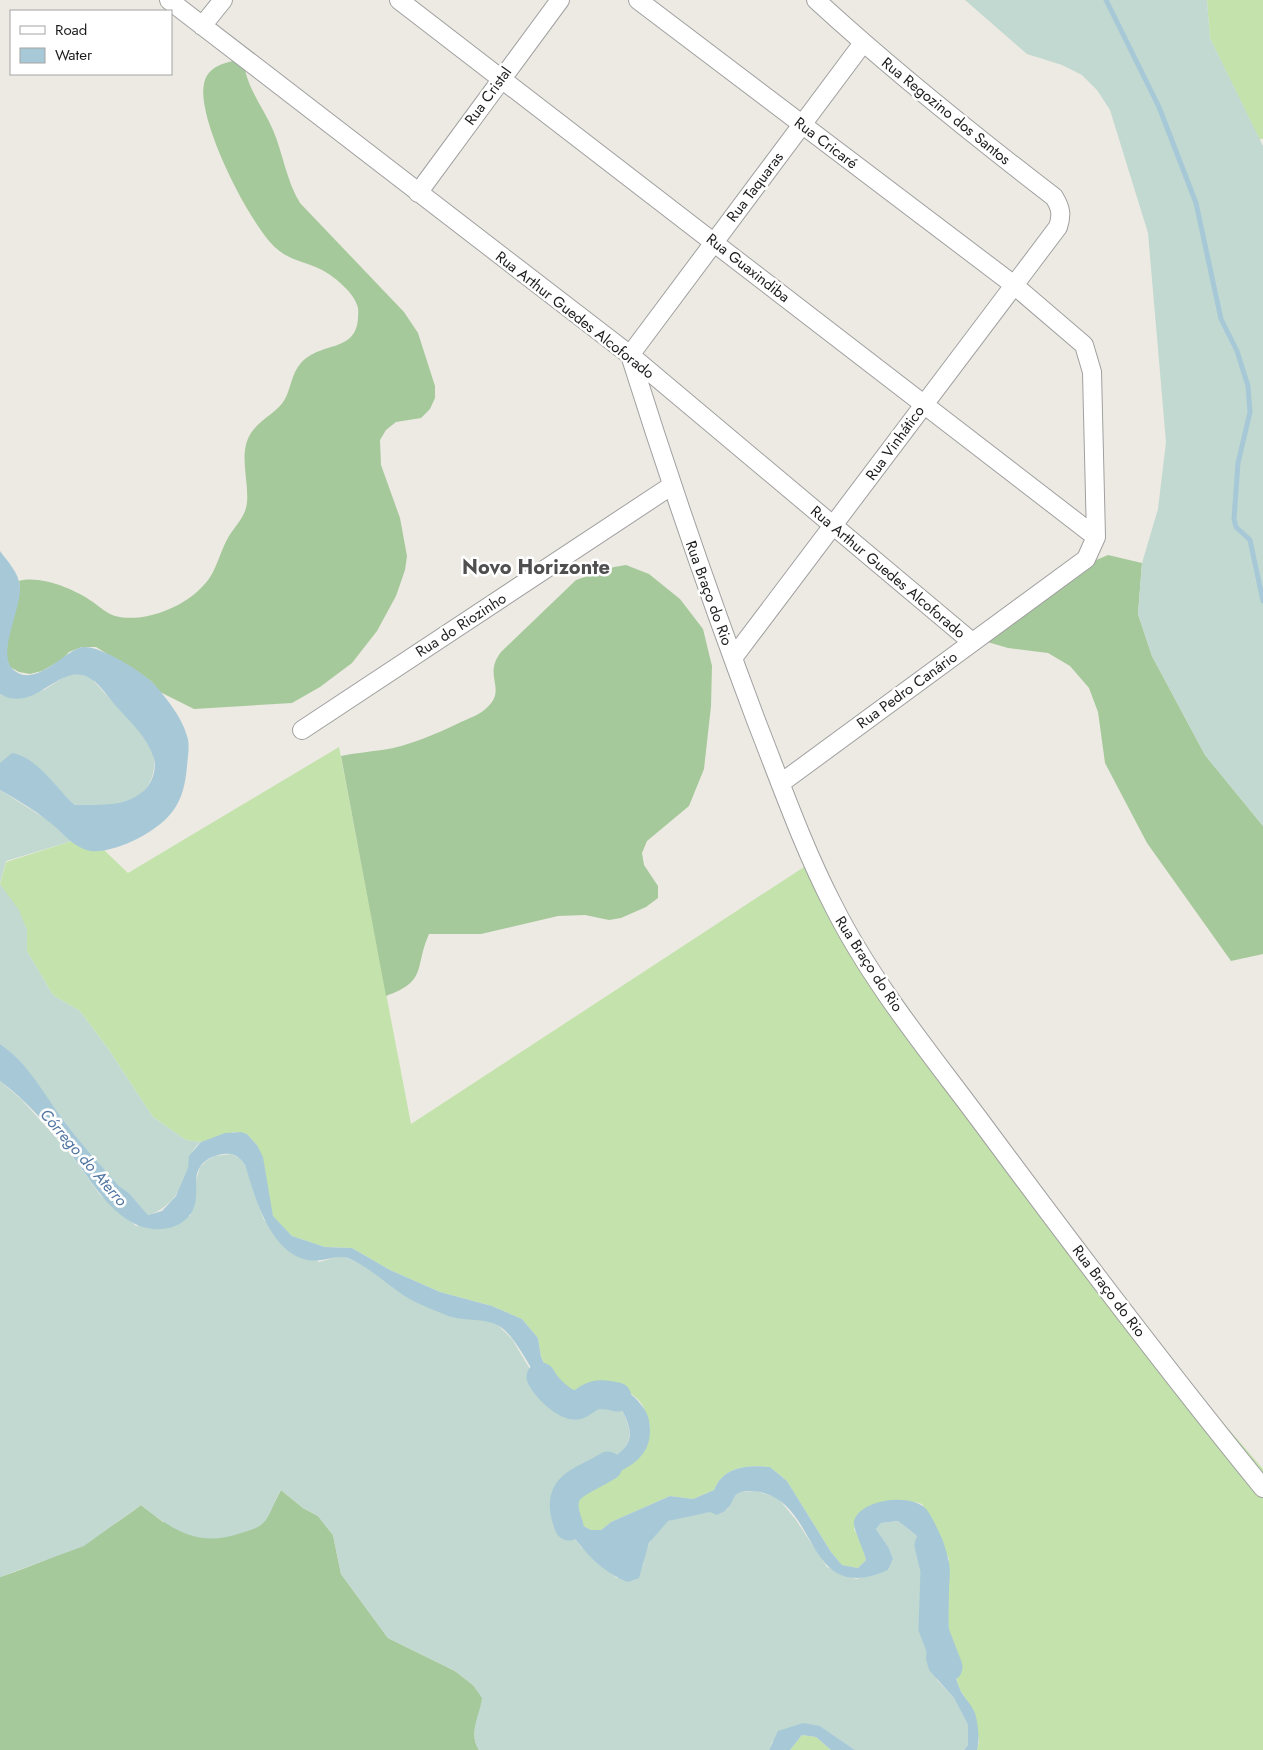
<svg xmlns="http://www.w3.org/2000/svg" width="1263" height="1750" font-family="Jost,sans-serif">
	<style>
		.grass { fill: #c4e3ac }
		.forest { fill: #a6c99b }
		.wetland { fill: #c1d9d0 }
		.water { fill: #a7c9d7 }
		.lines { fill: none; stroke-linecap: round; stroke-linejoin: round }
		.stream { stroke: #a7c9d7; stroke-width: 5 }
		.river { stroke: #a7c9d7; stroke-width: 29 }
		.minor-casing { stroke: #a0a0a0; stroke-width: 20 }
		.minor { stroke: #fff; stroke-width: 18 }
		.labels { text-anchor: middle; stroke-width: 5; stroke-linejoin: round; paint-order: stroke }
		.street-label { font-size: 15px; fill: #1c1c1c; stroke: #fff }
		.water-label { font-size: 16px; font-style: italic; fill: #5276a3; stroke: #fff }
		.district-label { font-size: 20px; font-weight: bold; fill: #4f4f4f; stroke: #fff }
	</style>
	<rect width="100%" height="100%" fill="#edeae3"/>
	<!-- grass -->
	<path class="grass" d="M 1207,0 L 1263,0 L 1263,139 L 1259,139 L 1210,38 Z
		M 339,747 L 411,1124 L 807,865 L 815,884 L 1114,1296 L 1263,1469 L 1263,1750 L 977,1750 L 979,1742 L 974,1712 L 959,1688 L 952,1660 L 948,1620 L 949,1559 L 922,1504 C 895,1496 880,1500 857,1515 L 854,1529 L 862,1544 L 866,1560 L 858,1568 L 842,1565 L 831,1552 L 787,1481 L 770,1467 C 747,1465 724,1466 714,1490 L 693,1499 L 670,1496 L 611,1522 L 601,1530 L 591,1530 L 580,1524 L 568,1514 L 574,1500 L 597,1482 L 620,1473 L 650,1426 C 640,1379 608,1388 572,1394 L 550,1376 L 541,1357 L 538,1338 L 522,1319 L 492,1306 L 440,1292 L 390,1270 L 352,1248 L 325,1247 L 292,1236 L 273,1217 L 257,1145 L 247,1134 L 234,1132 L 201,1142 L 186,1140 L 153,1117 L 107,1047 L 80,1011 L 53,995 L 27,951 L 27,930 L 0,884 L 6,862 L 72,841 L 91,851 L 104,850 L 128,873 Z
		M 802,1735 L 816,1737 L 831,1750 L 790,1750 Z"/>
	<!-- forest -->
	<path class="forest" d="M 233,61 L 245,70 C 250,92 264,109 273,130 C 283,153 286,180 300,203 L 404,312 L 418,333 L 435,386 L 435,398 L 430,409 L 421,418 L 396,422 L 386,430 L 380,440 L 381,465 L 400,518 L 407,556 L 405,570 L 396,596 L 377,631 L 352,663 L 320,687 L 292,703 L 194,709 L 160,692 L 151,681 L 96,647 L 82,647 L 69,652 L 63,659 L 42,671 L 30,674 L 19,672 L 10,667 L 4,652 L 20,589 L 19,581 C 41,575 74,589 93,602 C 100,607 106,613 115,616 C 130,620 148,617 162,612 C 182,605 203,591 213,572 C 219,560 222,548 229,536 C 236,525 246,516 247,502 C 249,480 238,453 251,433 C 260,419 277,413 285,399 C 291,388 292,372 301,363 C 321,341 356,353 358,318 C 358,315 359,309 357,305 C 353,292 333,275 320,269 C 306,262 289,260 277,249 C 250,226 196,119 204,84 C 207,69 219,64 233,61 Z
		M 1108,555 L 1142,563 L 1138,614 L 1152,656 L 1205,755 L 1263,826 L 1263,954 L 1231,961 L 1147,843 L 1105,763 L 1098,712 L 1089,688 L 1070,666 L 1048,653 L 1008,648 L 984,641 L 1089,563 Z
		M 626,565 L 649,574 L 680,599 L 703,629 L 712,666 L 711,706 L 704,769 L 689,806 L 647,841 L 642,853 L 644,865 L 658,886 L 658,898 L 646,907 L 621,918 L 609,920 L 585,915 L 558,916 L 481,934 L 429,934 C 414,968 428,981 386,996 L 341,756 C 355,753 368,752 382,750 C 409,746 436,734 461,722 C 474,716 483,714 492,702 C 503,686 484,674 501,652 L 576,580 L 614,567 Z
		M 281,1490 L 303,1508 L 318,1516 L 333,1535 L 341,1574 L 388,1638 L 455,1671 L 473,1685 L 483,1698 C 480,1716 468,1733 479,1750 L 0,1750 L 0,1577 C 49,1561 100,1537 141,1505 L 163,1522 L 265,1521 Z"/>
	<!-- wetland -->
	<path class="wetland" d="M 965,0 L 1207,0 L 1210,38 L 1263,146 L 1263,826 L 1205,755 L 1152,656 L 1138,614 L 1142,563 L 1158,509 L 1166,442 L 1148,233 L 1110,110 L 1097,90 L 1082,75 L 1062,65 L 1027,54 Z
		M 80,674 L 92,679 C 107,697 141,729 150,747 C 161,770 149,794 126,803 C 115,807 88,804 75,805 L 29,761 L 0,763 L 0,694 L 4,696 L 44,690 L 67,675 Z
		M 0,790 L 49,821 L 72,841 L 6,861 L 0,883 Z
		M 0,884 L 19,910 L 27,930 L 27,951 L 53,995 L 80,1011 L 107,1047 L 153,1117 L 186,1140 L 201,1142 C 190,1151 191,1157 188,1169 C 182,1191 169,1209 148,1215 L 129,1193 L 119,1186 C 100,1164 81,1144 64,1121 C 44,1096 27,1061 0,1044 Z
		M 0,1081 L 21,1099 L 69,1152 L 100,1195 L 136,1226 L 190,1216 L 196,1197 L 195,1184 L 200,1167 L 206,1161 L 215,1156 L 231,1154 L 239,1158 L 245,1165 L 264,1220 L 319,1262 L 337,1257 L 345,1257 L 499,1326 L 512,1339 L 540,1386 L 574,1404 L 597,1400 L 619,1405 C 643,1445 622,1454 589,1472 C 582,1477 575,1484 568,1490 L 563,1522 L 581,1547 L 617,1578 L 643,1566 C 645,1549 653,1533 666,1522 C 671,1518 719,1510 728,1509 L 733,1498 L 740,1492 L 755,1491 L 777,1497 L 796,1520 L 827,1567 L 856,1579 L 888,1570 L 893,1559 L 889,1548 L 876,1529 L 881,1523 L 898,1521 L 916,1535 L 938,1593 L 934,1638 L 927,1646 L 937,1680 L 954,1698 L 968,1725 L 968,1745 L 964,1750 L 855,1750 L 820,1726 L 772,1742 L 769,1750 L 479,1750 C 468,1733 480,1715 482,1698 L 473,1685 L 455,1671 L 388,1638 L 341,1574 L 333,1535 L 318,1516 L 303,1508 L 281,1490 C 275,1499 272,1512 265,1521 C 259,1529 247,1531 238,1534 C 197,1547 173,1530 141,1505 L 84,1546 L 0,1577 Z"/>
	<!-- water -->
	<path class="water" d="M 0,551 C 8,562 19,573 20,587 C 21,609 0,647 10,666 C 32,694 65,649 83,647 C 99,645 141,671 152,682 C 165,696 182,717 187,736 C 190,744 188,756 187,766 C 184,804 171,821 137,839 C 125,845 104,853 90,851 C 72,847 62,831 48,821 C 33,809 16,799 0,790 L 0,763 L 12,753 C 39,758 56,789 75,805 C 98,804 122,808 141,793 C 152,785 158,769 153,756 C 147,737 130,722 117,707 C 109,699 101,685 91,679 C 60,659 37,715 0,694 Z
		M 0,1044 C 27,1061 45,1096 64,1121 C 81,1144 100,1164 119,1186 L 129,1193 L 148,1215 L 162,1211 L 176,1196 L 188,1168 L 189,1156 L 201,1142 L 225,1133 L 241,1132 L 247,1134 L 257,1145 L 263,1157 L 273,1216 L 292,1236 L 325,1247 L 352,1248 L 390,1270 L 440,1292 L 492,1306 L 522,1319 L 538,1338 L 541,1357 L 550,1376 L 572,1394 C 599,1390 623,1379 642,1406 C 648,1413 650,1421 650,1431 C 650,1473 596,1474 574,1500 C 572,1503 570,1510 569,1514 L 580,1524 L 591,1530 L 601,1530 L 611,1522 L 670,1496 L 693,1499 L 714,1490 C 724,1466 747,1465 770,1467 L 787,1481 L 831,1552 L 842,1565 L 858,1568 L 866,1560 C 864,1550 852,1527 854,1521 C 860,1498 918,1491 929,1513 C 937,1526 945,1544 948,1558 C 951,1568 949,1582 949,1592 C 948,1623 948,1658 959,1687 C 962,1696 971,1703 975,1713 C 978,1723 980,1739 977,1750 L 964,1750 L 968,1745 L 968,1725 L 954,1698 L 929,1670 L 926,1659 L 927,1646 L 934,1638 L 938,1593 L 916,1535 L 898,1521 L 881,1523 L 876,1529 L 889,1548 L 893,1559 L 888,1570 C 806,1606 820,1509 764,1493 C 757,1491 749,1490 741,1492 C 732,1495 733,1504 727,1509 C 724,1512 720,1513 717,1515 L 710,1512 L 668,1521 L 649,1543 L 639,1578 L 628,1582 C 597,1571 567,1535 557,1504 C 566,1493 575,1482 587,1474 C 617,1453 646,1449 619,1405 L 597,1400 L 574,1404 L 551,1400 C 537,1382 516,1335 499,1326 C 483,1317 462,1322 446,1315 C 434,1310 420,1305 408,1298 C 388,1286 370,1267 348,1258 C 336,1254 323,1263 307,1260 C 269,1252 255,1196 245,1165 C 242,1161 239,1157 234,1155 C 224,1151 205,1158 200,1167 C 194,1176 197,1187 196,1197 C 195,1220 174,1231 153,1229 C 114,1225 91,1179 69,1152 C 49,1127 26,1100 0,1081 Z
		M 803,1723 L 820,1726 L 855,1750 L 831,1750 L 816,1737 L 802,1735 L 790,1750 L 769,1750 L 778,1731 Z"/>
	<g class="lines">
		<!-- stream -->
		<path class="stream" d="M 1106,0 L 1159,107 L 1196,203 L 1221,319 L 1237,351 L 1248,386 L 1250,412 L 1238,463 L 1234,519 L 1236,527 L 1250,540 L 1263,601"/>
		<!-- river -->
		<path class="river" d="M 541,1377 C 546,1387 565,1407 577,1405 C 582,1404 586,1399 591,1397 C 597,1393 610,1395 617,1397
			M 569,1526 C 553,1485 579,1484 608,1466
			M 929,1545 L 935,1570 L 933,1628 L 948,1667"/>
		<!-- minor casing -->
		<g class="minor-casing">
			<path id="minor" d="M 169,0 L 630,355 L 972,642
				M 399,0 L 1096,537
				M 638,0 L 1014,285 L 1084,345 L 1092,372 L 1096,537 L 1086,559 L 781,783
				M 202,26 L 223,0
				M 863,43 L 630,355 C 669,479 711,601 757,723 C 781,784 803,847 833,905 C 872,983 930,1053 982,1123 C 1073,1246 1166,1369 1263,1488
				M 418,193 L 560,0
				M 733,658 L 1058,227 C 1062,215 1061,208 1054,197 C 972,134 892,70 816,0
				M 302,730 L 671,486"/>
		</g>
		<!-- minor -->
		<use href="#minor" class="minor"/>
	</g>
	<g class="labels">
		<!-- street labels -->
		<g class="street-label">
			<text transform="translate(488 96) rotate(-54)" y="5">Rua Cristal</text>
			<text transform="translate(946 111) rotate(39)" y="5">Rua Regozino dos Santos</text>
			<text transform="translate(826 143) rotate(37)" y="5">Rua Cricaré</text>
			<text transform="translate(755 187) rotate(-53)" y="5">Rua Taquaras</text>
			<text transform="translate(748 268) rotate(38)" y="5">Rua Guaxindiba</text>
			<text transform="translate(575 315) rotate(38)" y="5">Rua Arthur Guedes Alcoforado</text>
			<text transform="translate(895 443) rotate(-54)" y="5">Rua Vinhático</text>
			<text transform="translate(888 572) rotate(40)" y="5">Rua Arthur Guedes Alcoforado</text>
			<text transform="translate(709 593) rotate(70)" y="5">Rua Braço do Rio</text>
			<text transform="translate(461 625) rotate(-33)" y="5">Rua do Riozinho</text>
			<text transform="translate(907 690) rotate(-36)" y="5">Rua Pedro Canário</text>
			<text transform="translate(869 964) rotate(57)" y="5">Rua Braço do Rio</text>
			<text transform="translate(1109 1291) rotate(53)" y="5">Rua Braço do Rio</text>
		</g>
		<!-- water labels -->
		<g class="water-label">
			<text transform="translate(84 1157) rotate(49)" y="6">Córrego do Aterro</text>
		</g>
		<!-- district labels -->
		<g class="district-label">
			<text x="536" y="574">Novo Horizonte</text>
		</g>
	</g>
	<!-- legend -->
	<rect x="10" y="10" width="162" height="65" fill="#ffffff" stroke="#a4a4a4"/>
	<rect x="20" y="26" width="25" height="8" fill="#ffffff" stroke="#a4a4a4"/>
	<text x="55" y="35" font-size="15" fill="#1c1c1c">Road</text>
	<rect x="20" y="48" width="25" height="15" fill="#a7c9d7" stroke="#a4a4a4"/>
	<text x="55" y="60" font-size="15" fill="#1c1c1c">Water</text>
</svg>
